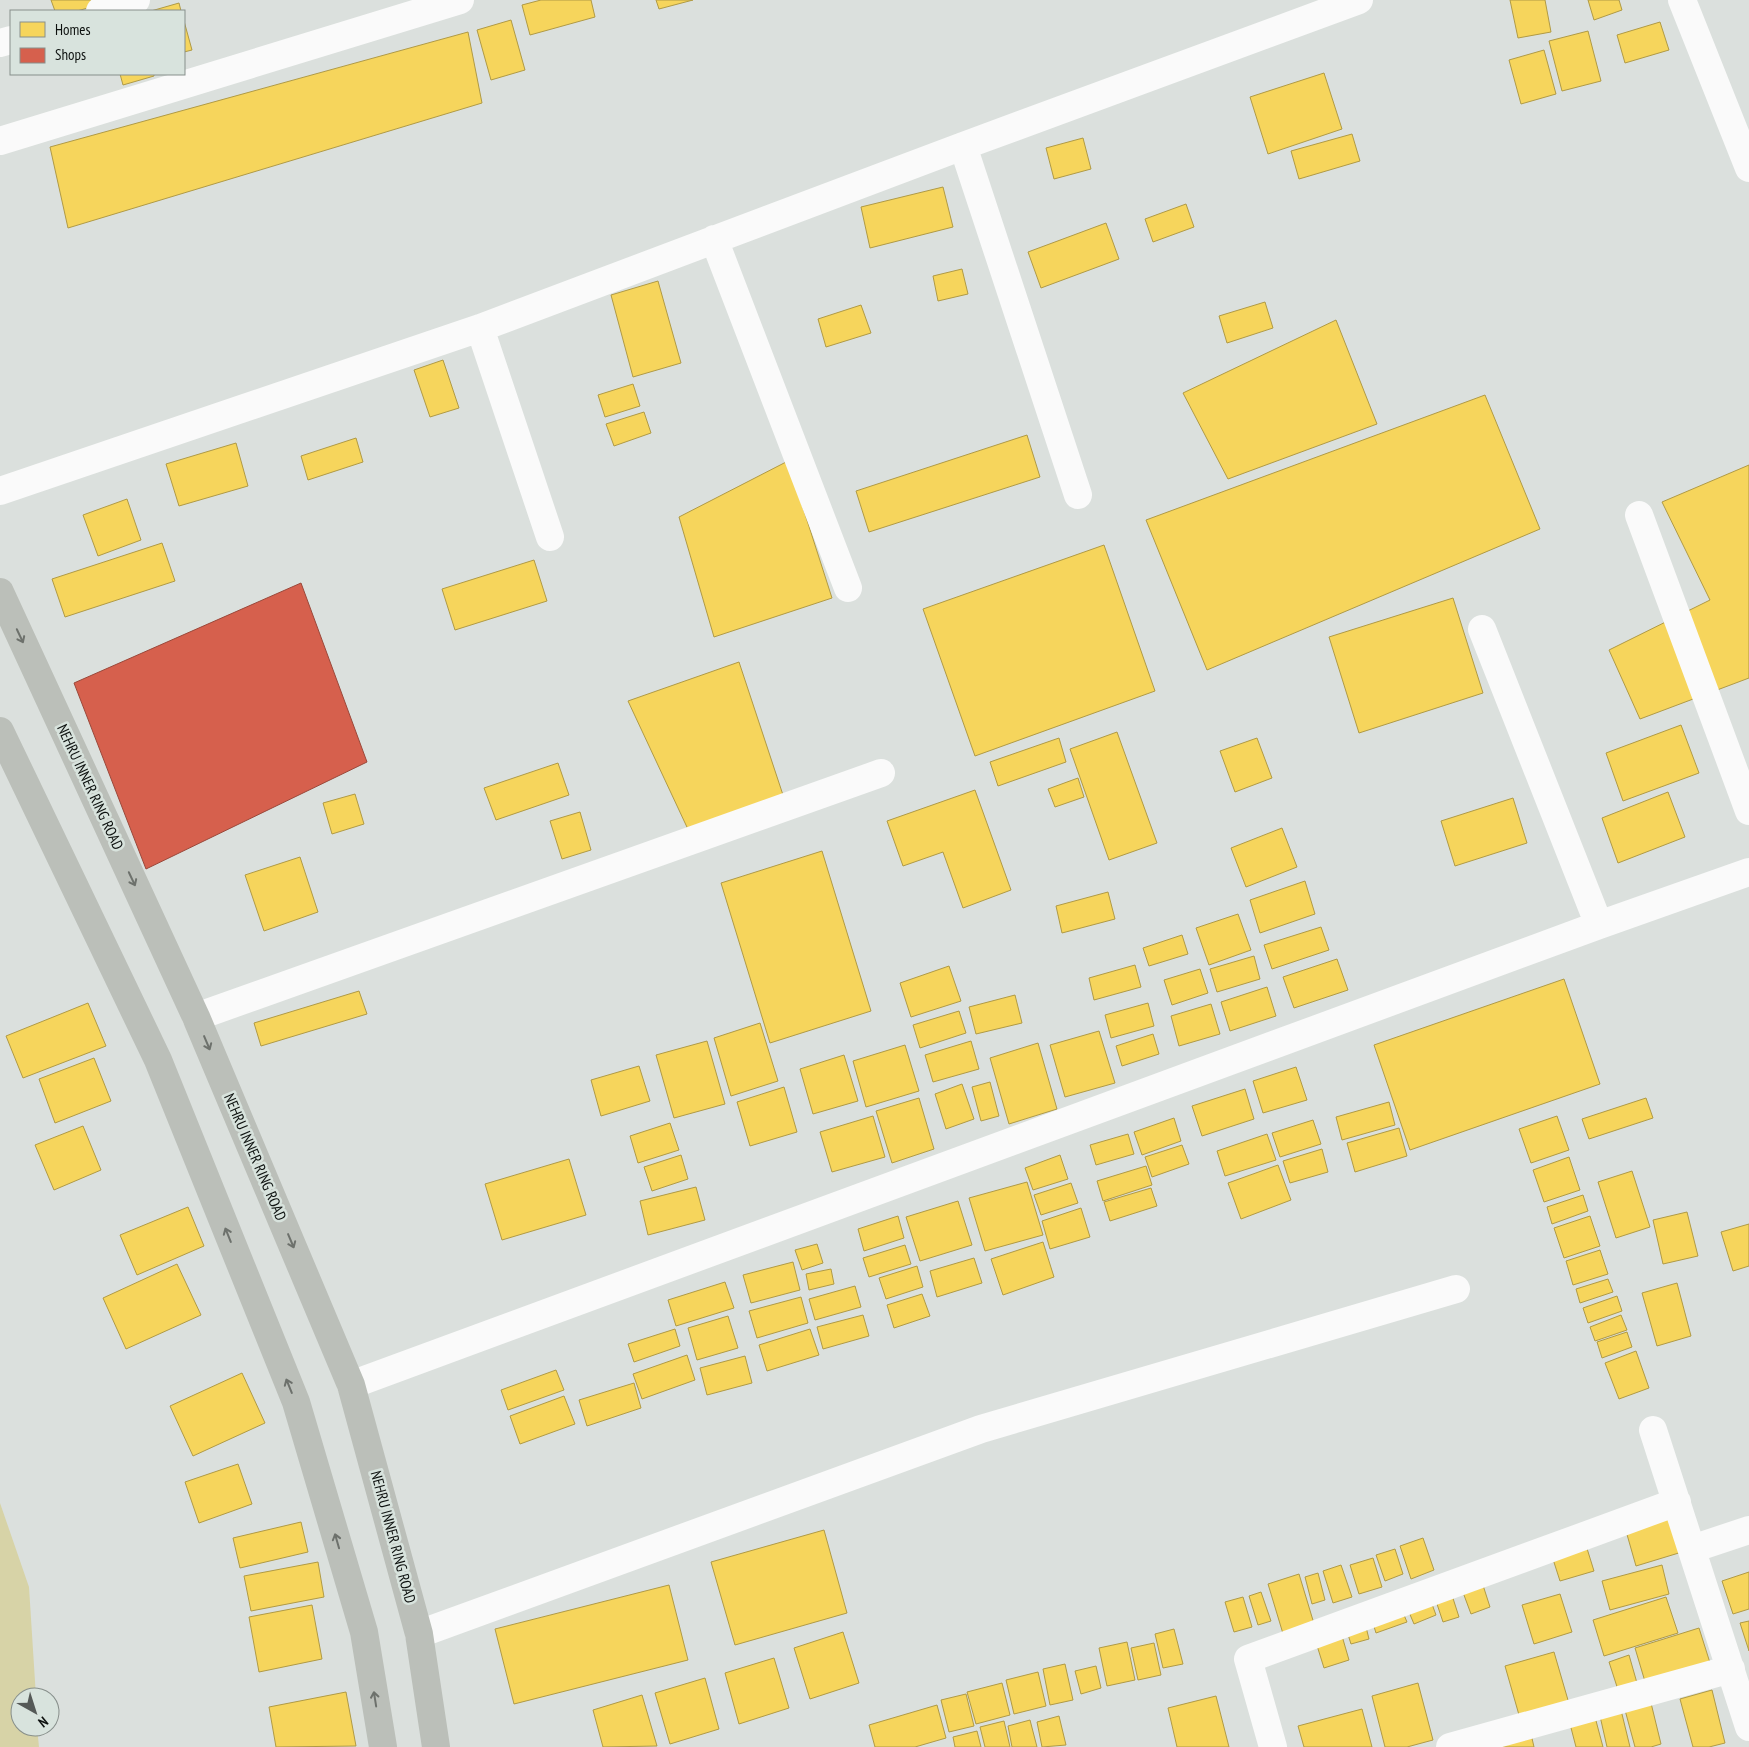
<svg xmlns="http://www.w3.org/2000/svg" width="1749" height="1747" font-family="'PT Sans Narrow',sans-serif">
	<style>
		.green { fill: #d7d3a7 }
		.homes { fill: #f6d55c; stroke: #b09a45 }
		.shops { fill: #d6604d; stroke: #9a483a }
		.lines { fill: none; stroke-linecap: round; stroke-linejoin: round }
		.street { stroke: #fafafa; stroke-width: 28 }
		.primary { stroke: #bbbfb9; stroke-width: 28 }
		.oneway { stroke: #6d716c }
		.labels { text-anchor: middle; stroke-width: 5; stroke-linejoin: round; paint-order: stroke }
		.street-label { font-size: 15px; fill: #0d110f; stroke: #d8e3dd }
	</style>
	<rect width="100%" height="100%" fill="#dbe0dd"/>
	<!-- green -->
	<path class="green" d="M 0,1503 L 29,1587 L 36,1697 L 20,1697 L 20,1727 L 37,1727 L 39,1747 L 0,1747 Z"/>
	<!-- homes -->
	<path class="homes" d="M 51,0 L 101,0 L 102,4 L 77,11 L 55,11 Z
		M 541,0 L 591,0 L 595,17 L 530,35 L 522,5 Z
		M 656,0 L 693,0 L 659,9 Z
		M 1510,0 L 1545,0 L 1551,32 L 1518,38 Z
		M 1588,0 L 1619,0 L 1622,10 L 1594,20 Z
		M 179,3 L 181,11 L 151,11 Z
		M 511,20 L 525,70 L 491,80 L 477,30 Z
		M 184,21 L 192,50 L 184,52 Z
		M 1660,22 L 1669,50 L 1625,63 L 1617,35 Z
		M 1588,31 L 1601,81 L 1562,91 L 1549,41 Z
		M 468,32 L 482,103 L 68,228 L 50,147 Z
		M 1544,50 L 1556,94 L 1521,104 L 1509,60 Z
		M 1324,73 L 1342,129 L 1268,154 L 1250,97 Z
		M 120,74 L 154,74 L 154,76 L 123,85 Z
		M 1352,134 L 1360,161 L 1299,179 L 1291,151 Z
		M 1083,138 L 1091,169 L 1054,179 L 1046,148 Z
		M 943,187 L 953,227 L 870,248 L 861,207 Z
		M 1186,204 L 1194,227 L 1153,242 L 1145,219 Z
		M 1106,223 L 1119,259 L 1041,288 L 1028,252 Z
		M 962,269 L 968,294 L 938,301 L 933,276 Z
		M 658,281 L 681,363 L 633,377 L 611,295 Z
		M 1265,302 L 1273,328 L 1227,343 L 1219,316 Z
		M 861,305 L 871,333 L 826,347 L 818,319 Z
		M 1336,320 L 1377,424 L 1228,479 L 1183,393 Z
		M 443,360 L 459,408 L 430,417 L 414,370 Z
		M 633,384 L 640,406 L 605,417 L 598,395 Z
		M 1485,395 L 1540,529 L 1207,670 L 1146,520 Z
		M 644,412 L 651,433 L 614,446 L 606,424 Z
		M 1027,435 L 1040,477 L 869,532 L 856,491 Z
		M 356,438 L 363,462 L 308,480 L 301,456 Z
		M 236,443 L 248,486 L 179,506 L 166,464 Z
		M 788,461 L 832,598 L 714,637 L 679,517 Z
		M 1749,465 L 1749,678 L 1640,719 L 1609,650 L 1710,600 L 1662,502 Z
		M 127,499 L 141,540 L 98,556 L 83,515 Z
		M 162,543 L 175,581 L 65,617 L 52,579 Z
		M 1104,545 L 1155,691 L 975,756 L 923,609 Z
		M 534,560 L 547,601 L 455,630 L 442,589 Z
		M 1453,598 L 1483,693 L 1359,733 L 1329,637 Z
		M 739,662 L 784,798 L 693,840 L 628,701 Z
		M 1681,725 L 1699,773 L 1623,801 L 1606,753 Z
		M 1117,732 L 1157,843 L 1109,860 L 1070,749 Z
		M 1059,738 L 1066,762 L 998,786 L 990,762 Z
		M 1257,738 L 1272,778 L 1235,792 L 1220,751 Z
		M 558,763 L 569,795 L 496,820 L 484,788 Z
		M 1078,778 L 1084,797 L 1055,807 L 1048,789 Z
		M 975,790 L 1011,890 L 963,908 L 943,852 L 903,866 L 887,821 Z
		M 1668,792 L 1685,837 L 1618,863 L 1602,818 Z
		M 355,794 L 364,824 L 332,834 L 323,803 Z
		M 1513,798 L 1527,843 L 1455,866 L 1441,821 Z
		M 580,812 L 591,850 L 562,859 L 550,821 Z
		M 1282,828 L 1297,867 L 1246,887 L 1231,848 Z
		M 822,851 L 871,1011 L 770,1043 L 721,883 Z
		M 300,857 L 318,912 L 264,931 L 245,875 Z
		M 1305,881 L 1315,914 L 1260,933 L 1250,900 Z
		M 1108,892 L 1115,919 L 1062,933 L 1056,906 Z
		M 1238,914 L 1251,950 L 1209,965 L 1196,928 Z
		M 1321,927 L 1329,950 L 1272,969 L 1264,945 Z
		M 1182,935 L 1188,954 L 1149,966 L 1143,948 Z
		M 1254,956 L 1260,979 L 1217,992 L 1210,969 Z
		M 1337,959 L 1348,990 L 1294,1008 L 1283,977 Z
		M 1135,965 L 1141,987 L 1094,1000 L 1089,978 Z
		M 949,966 L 961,1001 L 911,1017 L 900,983 Z
		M 1200,969 L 1208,993 L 1172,1005 L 1164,980 Z
		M 1564,979 L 1600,1084 L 1410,1150 L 1374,1045 Z
		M 1267,987 L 1276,1016 L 1230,1031 L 1221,1002 Z
		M 359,991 L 367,1014 L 261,1046 L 254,1023 Z
		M 1015,995 L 1022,1023 L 976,1034 L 969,1007 Z
		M 88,1003 L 106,1046 L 23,1078 L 6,1036 Z
		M 1148,1003 L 1154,1026 L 1111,1038 L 1105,1015 Z
		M 1211,1004 L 1220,1034 L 1179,1046 L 1171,1016 Z
		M 959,1011 L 966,1033 L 920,1048 L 913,1025 Z
		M 760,1023 L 778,1081 L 731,1096 L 714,1038 Z
		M 1099,1031 L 1115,1083 L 1065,1097 L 1050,1045 Z
		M 1153,1034 L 1159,1054 L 1122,1066 L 1116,1046 Z
		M 707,1041 L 725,1104 L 674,1118 L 656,1055 Z
		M 971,1041 L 979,1069 L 933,1082 L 925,1055 Z
		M 1038,1043 L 1057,1109 L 1009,1124 L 990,1058 Z
		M 905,1045 L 919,1091 L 866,1107 L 853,1061 Z
		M 844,1055 L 858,1101 L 813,1114 L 800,1069 Z
		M 94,1058 L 111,1101 L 55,1123 L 39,1079 Z
		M 639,1066 L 650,1101 L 601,1116 L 591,1080 Z
		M 1296,1067 L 1307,1100 L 1263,1113 L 1253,1081 Z
		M 990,1082 L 999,1116 L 981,1121 L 972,1087 Z
		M 962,1084 L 974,1119 L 946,1129 L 935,1094 Z
		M 784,1087 L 797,1132 L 750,1146 L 737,1102 Z
		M 1245,1089 L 1254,1119 L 1202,1136 L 1192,1106 Z
		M 919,1098 L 934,1149 L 892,1163 L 876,1111 Z
		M 1646,1098 L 1653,1118 L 1589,1139 L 1582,1119 Z
		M 1389,1102 L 1395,1125 L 1342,1140 L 1336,1117 Z
		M 873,1116 L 885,1157 L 832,1172 L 820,1132 Z
		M 1557,1116 L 1569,1150 L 1531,1163 L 1519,1129 Z
		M 1174,1118 L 1181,1141 L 1142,1155 L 1134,1132 Z
		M 1313,1120 L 1321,1144 L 1280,1157 L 1272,1133 Z
		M 670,1123 L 679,1150 L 638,1163 L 630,1136 Z
		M 83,1126 L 101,1170 L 54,1190 L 35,1145 Z
		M 1399,1128 L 1407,1156 L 1355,1172 L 1347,1143 Z
		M 1128,1134 L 1134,1154 L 1096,1165 L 1090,1145 Z
		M 1267,1134 L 1276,1160 L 1225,1176 L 1217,1151 Z
		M 1182,1145 L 1189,1164 L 1152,1177 L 1145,1157 Z
		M 1322,1149 L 1328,1172 L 1290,1183 L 1283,1161 Z
		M 681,1155 L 688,1179 L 652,1191 L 644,1167 Z
		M 1060,1155 L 1068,1179 L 1033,1190 L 1025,1168 Z
		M 1569,1157 L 1580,1190 L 1544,1202 L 1533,1170 Z
		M 569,1159 L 586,1215 L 502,1240 L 485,1184 Z
		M 1278,1165 L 1291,1200 L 1241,1219 L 1228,1183 Z
		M 1146,1166 L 1152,1185 L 1103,1201 L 1097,1181 Z
		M 1632,1171 L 1650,1227 L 1616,1238 L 1598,1182 Z
		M 1027,1182 L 1043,1235 L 985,1251 L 969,1198 Z
		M 1071,1183 L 1078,1203 L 1041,1215 L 1034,1195 Z
		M 696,1187 L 705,1220 L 648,1235 L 640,1201 Z
		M 1151,1188 L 1157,1206 L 1110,1221 L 1104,1202 Z
		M 1583,1195 L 1588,1211 L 1552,1224 L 1547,1207 Z
		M 958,1201 L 972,1245 L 920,1261 L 906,1217 Z
		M 188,1207 L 204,1246 L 137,1275 L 120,1235 Z
		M 1081,1208 L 1090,1237 L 1050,1249 L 1042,1221 Z
		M 1687,1212 L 1698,1256 L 1663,1264 L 1653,1220 Z
		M 898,1216 L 904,1238 L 864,1251 L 858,1229 Z
		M 1590,1216 L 1600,1246 L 1564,1258 L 1554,1228 Z
		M 1749,1224 L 1749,1266 L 1733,1271 L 1721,1232 Z
		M 1043,1242 L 1054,1277 L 1003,1295 L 991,1259 Z
		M 817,1244 L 823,1263 L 802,1270 L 795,1250 Z
		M 905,1245 L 911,1264 L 869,1277 L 863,1258 Z
		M 1600,1250 L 1608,1274 L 1573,1285 L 1566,1261 Z
		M 974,1258 L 982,1283 L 937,1297 L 930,1271 Z
		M 793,1262 L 800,1290 L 751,1303 L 743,1275 Z
		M 177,1264 L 201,1315 L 126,1349 L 103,1298 Z
		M 917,1266 L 923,1287 L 886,1299 L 879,1278 Z
		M 831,1269 L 834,1284 L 809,1290 L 806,1274 Z
		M 1608,1279 L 1613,1292 L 1580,1303 L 1576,1289 Z
		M 725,1282 L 734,1308 L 676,1326 L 668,1300 Z
		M 1677,1283 L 1691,1336 L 1657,1346 L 1642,1293 Z
		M 855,1286 L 861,1307 L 815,1320 L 809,1299 Z
		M 922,1294 L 930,1316 L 894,1328 L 887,1305 Z
		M 1617,1296 L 1622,1311 L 1588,1323 L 1583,1308 Z
		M 801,1297 L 808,1323 L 757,1338 L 749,1311 Z
		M 863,1315 L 869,1336 L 823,1349 L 817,1327 Z
		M 1621,1315 L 1627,1330 L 1595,1341 L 1590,1327 Z
		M 728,1316 L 738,1348 L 697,1360 L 688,1328 Z
		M 675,1329 L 680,1346 L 634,1362 L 628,1344 Z
		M 810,1329 L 819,1355 L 767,1371 L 759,1345 Z
		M 1627,1332 L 1632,1347 L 1602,1358 L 1597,1342 Z
		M 1636,1351 L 1649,1388 L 1619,1399 L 1605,1363 Z
		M 687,1355 L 695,1380 L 642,1399 L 633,1374 Z
		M 745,1356 L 752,1383 L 707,1395 L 700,1368 Z
		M 556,1370 L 564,1390 L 508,1410 L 501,1390 Z
		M 242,1373 L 265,1423 L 193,1456 L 170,1406 Z
		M 634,1383 L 641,1408 L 587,1426 L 579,1400 Z
		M 564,1396 L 575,1424 L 520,1444 L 510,1416 Z
		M 238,1464 L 252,1504 L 199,1523 L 185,1482 Z
		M 1673,1517 L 1682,1552 L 1636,1566 L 1626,1531 Z
		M 301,1522 L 308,1552 L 240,1568 L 233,1538 Z
		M 824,1530 L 847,1613 L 735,1645 L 711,1562 Z
		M 1423,1538 L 1434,1570 L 1411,1579 L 1400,1546 Z
		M 1585,1542 L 1594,1571 L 1560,1581 L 1551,1553 Z
		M 1395,1549 L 1403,1574 L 1385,1581 L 1376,1555 Z
		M 1373,1558 L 1382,1587 L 1359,1594 L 1350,1565 Z
		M 318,1562 L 324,1597 L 251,1611 L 244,1576 Z
		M 1341,1565 L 1352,1597 L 1333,1603 L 1323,1571 Z
		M 1662,1565 L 1669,1594 L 1610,1610 L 1602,1581 Z
		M 1749,1572 L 1749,1609 L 1733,1614 L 1722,1581 Z
		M 1318,1573 L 1325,1600 L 1312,1604 L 1305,1577 Z
		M 1299,1574 L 1315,1627 L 1284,1637 L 1268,1584 Z
		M 1481,1579 L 1490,1607 L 1471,1614 L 1461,1587 Z
		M 669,1585 L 688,1660 L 514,1704 L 495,1629 Z
		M 1450,1589 L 1459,1617 L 1443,1622 L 1434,1595 Z
		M 1261,1592 L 1271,1621 L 1258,1625 L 1249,1596 Z
		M 1560,1594 L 1572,1632 L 1534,1644 L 1522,1605 Z
		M 1429,1596 L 1436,1615 L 1414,1624 L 1406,1605 Z
		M 1243,1597 L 1252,1627 L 1234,1632 L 1225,1602 Z
		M 1666,1597 L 1678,1633 L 1604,1656 L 1593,1620 Z
		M 312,1605 L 322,1659 L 259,1672 L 249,1617 Z
		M 1401,1608 L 1407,1622 L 1376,1633 L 1372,1620 Z
		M 1364,1619 L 1369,1639 L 1351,1644 L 1345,1625 Z
		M 1749,1621 L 1749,1651 L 1740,1623 Z
		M 1699,1628 L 1711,1666 L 1646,1685 L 1635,1648 Z
		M 1174,1629 L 1183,1664 L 1163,1668 L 1155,1634 Z
		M 1340,1629 L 1349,1660 L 1324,1668 L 1314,1636 Z
		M 843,1632 L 859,1683 L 810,1699 L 794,1648 Z
		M 1127,1642 L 1135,1680 L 1107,1686 L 1099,1648 Z
		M 1154,1643 L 1161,1675 L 1138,1680 L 1131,1648 Z
		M 1554,1652 L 1570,1707 L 1521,1722 L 1505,1666 Z
		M 1629,1655 L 1639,1690 L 1620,1696 L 1609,1662 Z
		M 774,1658 L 789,1708 L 739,1724 L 725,1673 Z
		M 1065,1664 L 1073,1700 L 1050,1705 L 1043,1669 Z
		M 1096,1666 L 1101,1688 L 1081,1694 L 1075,1671 Z
		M 1038,1672 L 1046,1706 L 1014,1714 L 1006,1680 Z
		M 705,1678 L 719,1729 L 670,1744 L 655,1693 Z
		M 1002,1683 L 1010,1715 L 976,1724 L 967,1692 Z
		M 1418,1683 L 1433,1740 L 1407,1747 L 1385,1747 L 1372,1696 Z
		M 1712,1690 L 1725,1743 L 1709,1747 L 1693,1747 L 1680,1699 Z
		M 346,1692 L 356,1746 L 276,1747 L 269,1707 Z
		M 966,1694 L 974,1726 L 949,1732 L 941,1700 Z
		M 642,1695 L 657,1746 L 603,1747 L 593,1710 Z
		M 1216,1696 L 1229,1747 L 1177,1747 L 1168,1708 Z
		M 1651,1703 L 1661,1744 L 1651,1747 L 1635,1747 L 1625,1710 Z
		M 937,1705 L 946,1738 L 915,1747 L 875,1747 L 869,1725 Z
		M 1362,1709 L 1372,1747 L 1304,1747 L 1298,1726 Z
		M 1621,1710 L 1630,1747 L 1607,1747 L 1600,1716 Z
		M 1059,1716 L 1066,1745 L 1042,1747 L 1037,1722 Z
		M 1595,1717 L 1603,1747 L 1576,1747 L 1570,1724 Z
		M 1030,1720 L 1037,1747 L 1012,1747 L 1008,1726 Z
		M 1004,1721 L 1010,1747 L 985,1747 L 980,1727 Z
		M 977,1731 L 981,1747 L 955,1747 L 953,1737 Z
		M 1531,1734 L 1534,1747 L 1486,1747 Z"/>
	<!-- shops -->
	<path class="shops" d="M 301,583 L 367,762 L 146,869 L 74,683 Z"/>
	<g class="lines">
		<!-- street -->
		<path class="street" d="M 1682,0 L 1749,168
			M 100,11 L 136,0
			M 0,43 L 11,40
			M 0,141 L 460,0
			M 963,146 L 1078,495
			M 714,239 L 848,588
			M 480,328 L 550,537
			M 0,491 L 480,328 L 963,146 L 1359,0
			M 1639,515 L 1749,811
			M 1482,629 L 1599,925
			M 196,1017 L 881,773
			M 351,1385 L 1599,925 L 1749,872
			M 1653,1430 L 1749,1727
			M 1692,1549 L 1749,1530
			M 419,1634 L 981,1429 L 1456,1289
			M 1273,1747 L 1248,1659 L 1677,1502
			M 1450,1747 L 1731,1669"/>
		<!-- primary -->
		<path class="primary" d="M 0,592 L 196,1017 L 351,1385 L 419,1634 L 436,1747
			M 0,731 L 158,1060 L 296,1402 L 364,1632 L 383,1747"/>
	</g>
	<!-- one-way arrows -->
	<defs><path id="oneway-shaft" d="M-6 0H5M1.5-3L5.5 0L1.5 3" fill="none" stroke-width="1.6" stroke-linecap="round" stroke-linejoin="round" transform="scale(1.25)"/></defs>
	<g class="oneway">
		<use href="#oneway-shaft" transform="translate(20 636) rotate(65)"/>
		<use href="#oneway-shaft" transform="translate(132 879) rotate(65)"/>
		<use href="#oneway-shaft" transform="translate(207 1043) rotate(67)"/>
		<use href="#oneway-shaft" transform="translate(228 1235) rotate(-112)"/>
		<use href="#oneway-shaft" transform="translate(291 1241) rotate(67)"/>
		<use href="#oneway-shaft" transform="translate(289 1386) rotate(-112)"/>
		<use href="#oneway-shaft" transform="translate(337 1541) rotate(-106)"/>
		<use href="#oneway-shaft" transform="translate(375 1699) rotate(-99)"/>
	</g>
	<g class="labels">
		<!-- street labels -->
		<g class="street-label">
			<text transform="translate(90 787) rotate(65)" y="5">NEHRU INNER RING ROAD</text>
			<text transform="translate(255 1157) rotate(67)" y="5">NEHRU INNER RING ROAD</text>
			<text transform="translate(393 1537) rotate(75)" y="5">NEHRU INNER RING ROAD</text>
		</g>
	</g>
	<!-- legend -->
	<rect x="10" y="10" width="175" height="65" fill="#d8e3dd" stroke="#878f8b"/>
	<rect x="20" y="22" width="25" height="15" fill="#f6d55c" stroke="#878f8b"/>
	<text x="55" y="35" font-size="15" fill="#0d110f">Homes</text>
	<rect x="20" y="48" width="25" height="15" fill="#d6604d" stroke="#878f8b"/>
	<text x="55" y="60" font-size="15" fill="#0d110f">Shops</text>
	<!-- north arrow -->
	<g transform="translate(35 1712) rotate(141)"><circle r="24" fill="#d8e3dd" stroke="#878f8b"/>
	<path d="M0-4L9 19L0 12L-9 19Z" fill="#555957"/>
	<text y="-8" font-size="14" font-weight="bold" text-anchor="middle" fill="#0d110f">N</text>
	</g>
</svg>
